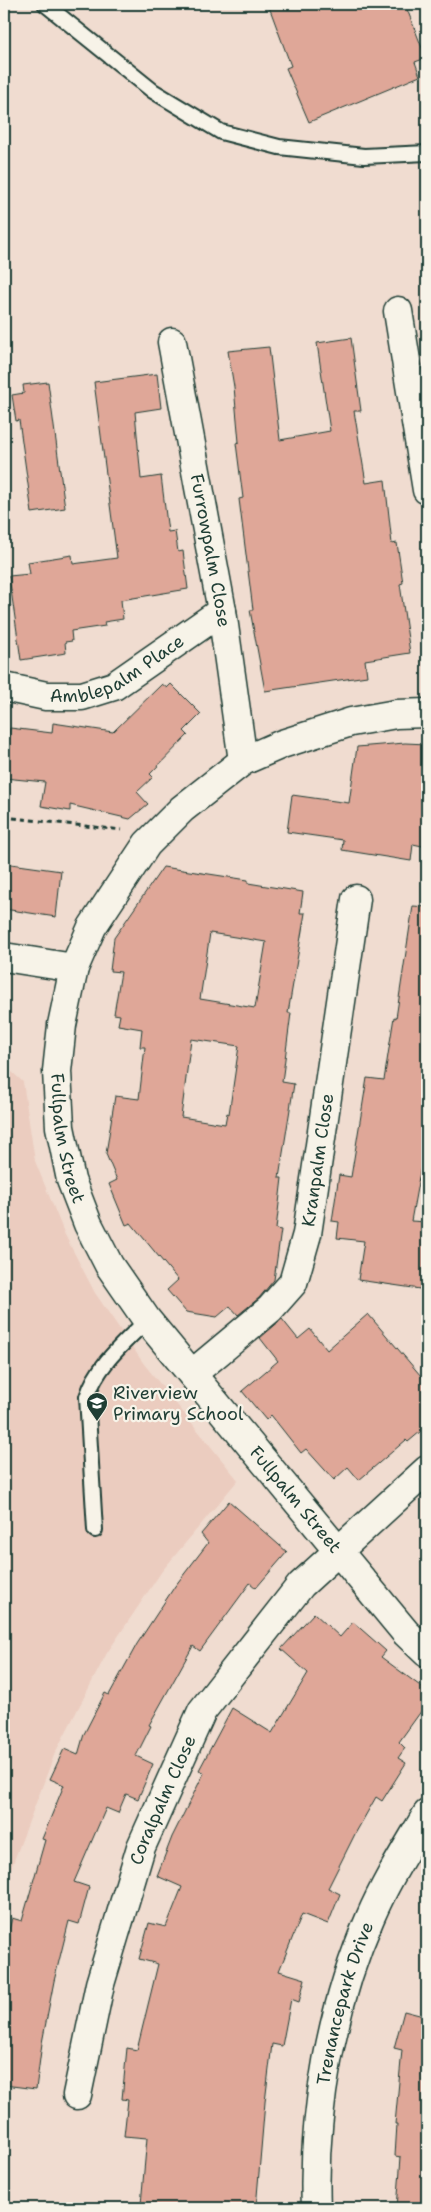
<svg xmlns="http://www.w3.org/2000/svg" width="431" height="2212" font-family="'Shantell Sans',sans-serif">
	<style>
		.built { fill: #ebccbf }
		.building { fill: #dfa798; stroke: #1f3d34; fill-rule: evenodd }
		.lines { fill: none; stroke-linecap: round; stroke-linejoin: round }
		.lane-casing { stroke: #1f3d34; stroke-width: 18 }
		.street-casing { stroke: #1f3d34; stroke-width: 31 }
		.secondary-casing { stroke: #1f3d34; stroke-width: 31 }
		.path { stroke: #1f3d34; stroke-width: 3; stroke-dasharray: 5 4; stroke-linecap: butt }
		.lane { stroke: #f7f3e8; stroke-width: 14 }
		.street { stroke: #f7f3e8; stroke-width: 28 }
		.secondary { stroke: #f7f3e8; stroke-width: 28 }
		.labels { text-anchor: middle; stroke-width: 4.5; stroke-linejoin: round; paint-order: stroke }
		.street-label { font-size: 18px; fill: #1f3d34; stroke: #f7f3e8 }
		.poi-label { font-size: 18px; fill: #1f3d34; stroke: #f7f3e8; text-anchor: start }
	</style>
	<rect width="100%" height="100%" fill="#f0dcd0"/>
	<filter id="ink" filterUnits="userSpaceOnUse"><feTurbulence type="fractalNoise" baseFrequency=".02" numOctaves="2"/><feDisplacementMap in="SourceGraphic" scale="10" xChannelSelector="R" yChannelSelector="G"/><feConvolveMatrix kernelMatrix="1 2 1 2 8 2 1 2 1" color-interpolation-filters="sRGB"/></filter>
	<g filter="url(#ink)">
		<!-- built -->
		<path class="built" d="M 4,1071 L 12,1072 L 23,1082 L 35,1161 L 65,1235 L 95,1293 L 144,1364 L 238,1480 L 162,1571 L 107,1653 L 55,1753 L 7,1879 L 4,1879 Z"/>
		<!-- building -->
		<path class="building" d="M 268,4 L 405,4 L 426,58 L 415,62 L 420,76 L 309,122 L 286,68 L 291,66 Z
			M 351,338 L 361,411 L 354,411 L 366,483 L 385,480 L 392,544 L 397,543 L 403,583 L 400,584 L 410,653 L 365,660 L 367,676 L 265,691 L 250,610 L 253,610 L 239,499 L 243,498 L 236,443 L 239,442 L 234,387 L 228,351 L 269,347 L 280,440 L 330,431 L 317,343 Z
			M 157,374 L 161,408 L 135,412 L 141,479 L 161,476 L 168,532 L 175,531 L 178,552 L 183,551 L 188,589 L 121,600 L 123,619 L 104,622 L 105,626 L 71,631 L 72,641 L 65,642 L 66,653 L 21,660 L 9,576 L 30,574 L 28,562 L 72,555 L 73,564 L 117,558 L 94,382 Z
			M 48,382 L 65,508 L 32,513 L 19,420 L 16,421 L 12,395 L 24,393 L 23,385 Z
			M 162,684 L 167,688 L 171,684 L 201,714 L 184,731 L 188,735 L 150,774 L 153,777 L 137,792 L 148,804 L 130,819 L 70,805 L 70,811 L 41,806 L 45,782 L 4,778 L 10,728 L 52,733 L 53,723 L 113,732 Z
			M 405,743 L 427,744 L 427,847 L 413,844 L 411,861 L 342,850 L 343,840 L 287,832 L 292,795 L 349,803 L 357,747 Z
			M 4,863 L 61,871 L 56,917 L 4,909 Z
			M 163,867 L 248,880 L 248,883 L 303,892 L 300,913 L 305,913 L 288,1013 L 291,1013 L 282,1082 L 294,1084 L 279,1178 L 282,1178 L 276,1229 L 281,1230 L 274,1280 L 259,1298 L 238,1315 L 230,1306 L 217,1317 L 186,1312 L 167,1290 L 178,1280 L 131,1223 L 126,1225 L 109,1184 L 117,1180 L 106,1154 L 115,1096 L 139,1099 L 145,1047 L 140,1047 L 142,1029 L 118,1025 L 120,1015 L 114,1014 L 121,972 L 110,971 L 114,938 ZM 210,933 L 266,942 L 255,1008 L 200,999 ZM 191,1039 L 239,1046 L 229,1114 L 227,1113 L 225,1124 L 181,1117 Z
			M 413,906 L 427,907 L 427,1133 L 411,1221 L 427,1222 L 427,1290 L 358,1280 L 364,1241 L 337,1238 L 339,1222 L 332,1221 L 339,1175 L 351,1177 L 367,1078 L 384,1080 L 394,1017 L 396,1018 Z
			M 368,1314 L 427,1383 L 427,1426 L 408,1442 L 406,1440 L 359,1480 L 348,1467 L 334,1480 L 306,1449 L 301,1453 L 271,1415 L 266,1420 L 242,1391 L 278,1361 L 260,1338 L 282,1319 L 298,1339 L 310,1329 L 327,1350 Z
			M 229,1501 L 287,1552 L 256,1588 L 250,1583 L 200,1651 L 193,1646 L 149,1725 L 151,1726 L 136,1756 L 153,1764 L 138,1799 L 126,1794 L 118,1813 L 106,1808 L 74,1882 L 89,1887 L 79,1924 L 69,1921 L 54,1981 L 42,2043 L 36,2089 L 4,2085 L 4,1950 L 12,1918 L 22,1921 L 45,1840 L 42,1839 L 64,1785 L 50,1779 L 64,1749 L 78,1755 L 84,1734 L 105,1693 L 109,1695 L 137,1644 L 175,1586 L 208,1543 L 201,1534 Z
			M 314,1613 L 340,1637 L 353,1622 L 386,1651 L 381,1657 L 427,1691 L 427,1703 L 399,1742 L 405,1748 L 398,1758 L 406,1763 L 382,1801 L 376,1797 L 355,1834 L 328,1888 L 340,1894 L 328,1924 L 302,1914 L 279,1971 L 305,1979 L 299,2002 L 291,1999 L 282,2046 L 272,2044 L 265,2102 L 256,2208 L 193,2208 L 141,2204 L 147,2138 L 124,2136 L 128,2100 L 122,2099 L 127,2048 L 137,2050 L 158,1964 L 139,1959 L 149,1923 L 166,1927 L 182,1887 L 157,1876 L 172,1837 L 204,1773 L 199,1770 L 232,1708 L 272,1733 L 308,1673 L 281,1649 Z
			M 404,2011 L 427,2017 L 427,2208 L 397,2208 L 401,2157 L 395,2156 L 397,2124 L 395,2124 L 402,2050 L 394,2048 Z"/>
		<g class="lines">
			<!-- lane casing -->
			<g class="lane-casing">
				<path id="lane" d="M 45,4 L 153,91 L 221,132 L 279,147 L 364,156 L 427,153
					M 95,1530 L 87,1397 C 97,1365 124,1343 147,1320"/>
			</g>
			<!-- street casing -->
			<g class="street-casing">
				<g id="street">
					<path d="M 398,311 L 427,490"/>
					<path id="s1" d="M 172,342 L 222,611 L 243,761"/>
					<path id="s2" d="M 4,687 L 46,696 L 82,696 L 114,686 L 222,611"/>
					<path id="s3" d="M 427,713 L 396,714 L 351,722 L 282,744 L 243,761 L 182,809 L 147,844 L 92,927 L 74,968 L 62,1025 L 57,1071 L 60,1127 L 71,1180 L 88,1224 L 109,1265 L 147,1320 L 406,1633 L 427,1653"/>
					<path d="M 4,957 L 74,968"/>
					<path id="s4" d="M 192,1374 L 270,1309 L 293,1283 L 307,1234 L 356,899"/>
					<path id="s5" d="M 77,2095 L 100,1984 L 141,1847 L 202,1711 L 301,1585 L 427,1470"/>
				</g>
			</g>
			<!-- secondary casing -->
			<g class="secondary-casing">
				<g id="secondary">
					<path id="s6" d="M 316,2208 C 312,2113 332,2005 370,1918 C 386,1881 407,1848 427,1814"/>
				</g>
			</g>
			<!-- path -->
			<path class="path" d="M 4,817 L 122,830"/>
			<!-- lane -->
			<use href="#lane" class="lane"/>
			<!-- street -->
			<use href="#street" class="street"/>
			<!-- secondary -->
			<use href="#secondary" class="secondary"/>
		</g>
	</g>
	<!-- icons -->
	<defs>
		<g id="school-pin" transform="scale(1.125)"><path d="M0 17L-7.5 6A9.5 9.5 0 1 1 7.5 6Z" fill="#1f3d34" stroke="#f7f3e8"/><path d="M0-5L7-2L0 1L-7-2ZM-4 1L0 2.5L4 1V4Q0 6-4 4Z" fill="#fff"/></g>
	</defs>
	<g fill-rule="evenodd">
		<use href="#school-pin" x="97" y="1403"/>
	</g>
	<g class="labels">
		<!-- street labels -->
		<g class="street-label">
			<text dy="6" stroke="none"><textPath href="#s1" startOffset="212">Furrowpalm Close</textPath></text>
			<text dy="6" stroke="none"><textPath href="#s2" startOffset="121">Amblepalm Place</textPath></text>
			<text dy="6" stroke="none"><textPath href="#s3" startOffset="636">Fullpalm Street</textPath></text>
			<text dy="6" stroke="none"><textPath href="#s4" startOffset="262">Kranpalm Close</textPath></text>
			<text dy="6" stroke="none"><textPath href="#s3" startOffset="1071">Fullpalm Street</textPath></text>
			<text dy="6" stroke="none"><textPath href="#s5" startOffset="308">Coralpalm Close</textPath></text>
			<text dy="6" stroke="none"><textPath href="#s6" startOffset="208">Trenancepark Drive</textPath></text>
		</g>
		<!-- poi labels -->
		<g class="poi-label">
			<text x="113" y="1399">Riverview<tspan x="113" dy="21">Primary School</tspan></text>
		</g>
	</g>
	<!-- margin -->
	<rect width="431" height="2212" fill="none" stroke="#f7f3e8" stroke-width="20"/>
	<rect x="10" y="10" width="411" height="2192" fill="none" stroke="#1f3d34" stroke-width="2" filter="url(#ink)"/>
</svg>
